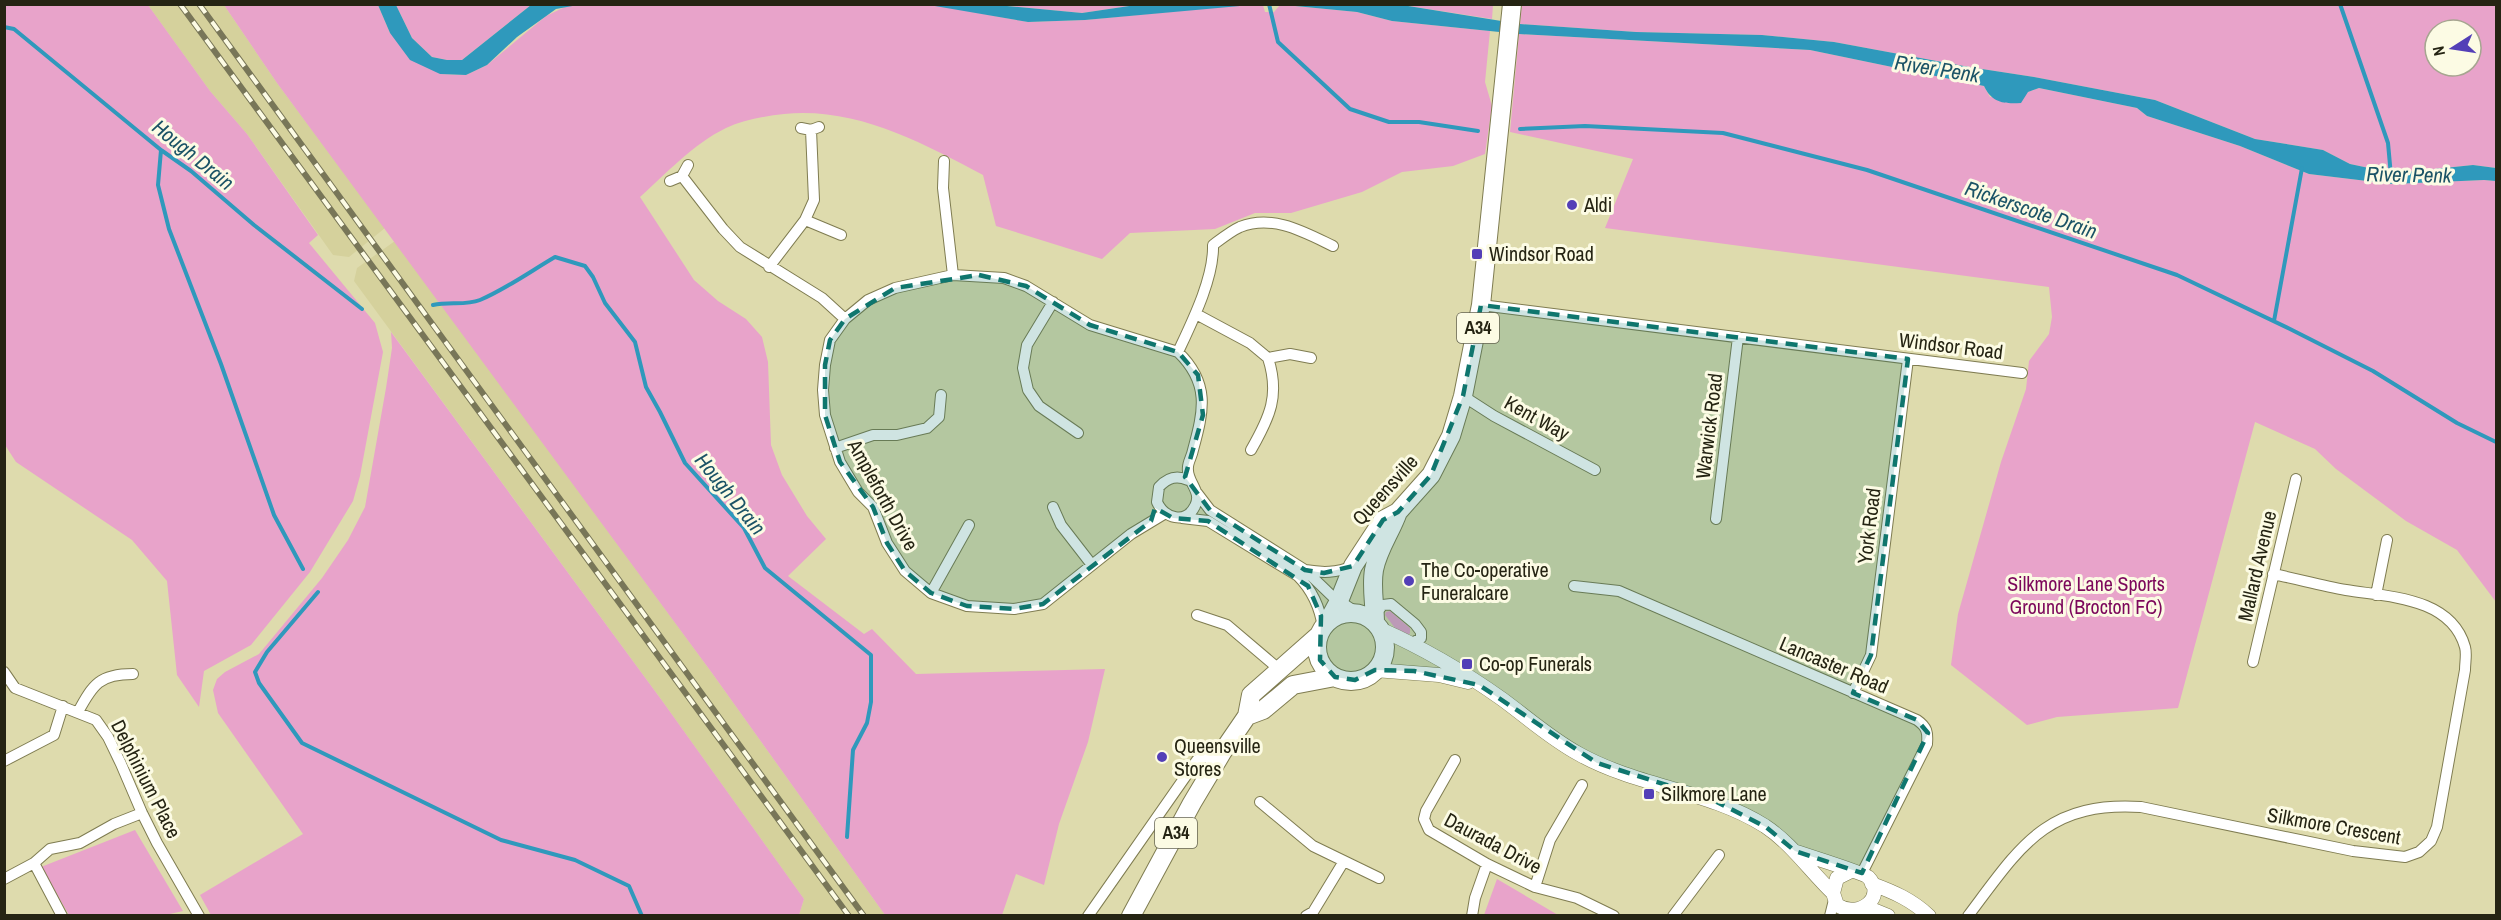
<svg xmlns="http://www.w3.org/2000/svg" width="2501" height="920" font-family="'Archivo Narrow',sans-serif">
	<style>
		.built { fill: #d5d19c }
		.green { fill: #e8a3ca; fill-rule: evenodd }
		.water { fill: #2f99bc }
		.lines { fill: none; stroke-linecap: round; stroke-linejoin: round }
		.stream { stroke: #2f99bc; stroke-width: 4 }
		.street-casing { stroke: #7f7c51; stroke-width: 12 }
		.secondary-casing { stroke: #7f7c51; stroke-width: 15 }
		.highway-casing { stroke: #7f7c51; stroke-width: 20 }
		.street { stroke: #fff; stroke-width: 10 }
		.secondary { stroke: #fff; stroke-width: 14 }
		.highway { stroke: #fff; stroke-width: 18 }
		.rail-casing { stroke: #787658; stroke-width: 6 }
		.rail { stroke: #fcfbe4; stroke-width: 4; stroke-dasharray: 11; stroke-linecap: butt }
		.marked { fill: #0f766e; fill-opacity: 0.2; stroke: #0f766e; stroke-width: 4.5; stroke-dasharray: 12 8; stroke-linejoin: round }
		.poi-dot { fill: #533fb7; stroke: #fcfbe4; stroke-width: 2 }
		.labels { text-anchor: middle; stroke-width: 6; stroke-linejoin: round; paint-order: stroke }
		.shield { fill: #fcfbe4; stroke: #666452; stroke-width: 1.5 }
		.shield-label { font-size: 18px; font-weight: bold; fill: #252413 }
		.poi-label { font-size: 20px; fill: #252413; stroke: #fcfbe4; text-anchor: start }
		.street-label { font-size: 20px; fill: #252413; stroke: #fcfbe4 }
		.park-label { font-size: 20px; fill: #7c075b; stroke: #fcfbe4 }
		.water-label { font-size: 21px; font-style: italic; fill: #1b5366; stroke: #fcfbe4 }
	</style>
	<rect width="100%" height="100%" fill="#dedbad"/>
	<!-- built -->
	<path class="built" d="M 148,5 L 224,5 L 277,83 L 385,228 L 349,257 L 333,255 L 247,134 L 210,91 Z
		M 395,241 L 712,673 L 885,915 L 799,915 L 804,899 L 663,702 L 354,281 L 357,268 Z"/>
	<!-- green -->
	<path class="green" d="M 929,4 L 1028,22 L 1085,20 L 1251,4 L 1263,5 L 1265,12 L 1274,12 L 1280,5 L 1285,5 L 1357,12 L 1392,21 L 1490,31 L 1485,82 L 1492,106 L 1485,154 L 1453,166 L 1402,172 L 1362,192 L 1291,213 L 1255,213 L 1215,229 L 1130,233 L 1102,259 L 996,226 L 983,175 C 920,142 857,107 784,114 C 765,116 743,120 726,128 C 693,144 667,173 640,197 L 694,280 L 718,301 L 746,319 L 762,337 L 768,362 L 771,445 L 782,475 L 807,516 L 826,539 L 788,576 L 864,634 L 872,629 L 916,674 L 1105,669 L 1088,742 L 1059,824 L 1044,885 L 1016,874 L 1002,915 L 885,915 L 712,673 L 277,83 L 224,5 L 378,5 L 390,33 L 440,74 L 466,75 L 487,65 L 546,16 L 569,5 Z
		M 1522,4 L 2496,5 L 2496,168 L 2473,165 L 2406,172 L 2383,171 L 2350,164 L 2323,150 L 2255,139 L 2155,100 L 2034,77 L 1969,67 L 1834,42 L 1762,35 L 1636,32 L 1520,24 ZM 2435,30 L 2471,30 L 2471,66 L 2435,66 Z
		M 4,5 L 148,5 L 210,91 L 247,134 L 318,235 L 309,243 L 375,323 L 383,352 L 360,476 L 353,501 L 310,572 L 251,645 L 204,671 L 199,707 L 177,675 L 167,581 L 132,540 L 16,462 L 5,445 Z
		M 396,5 L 531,5 L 462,60 L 447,60 L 432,57 L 412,38 Z
		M 996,5 L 1136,5 L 1082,13 Z
		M 1402,5 L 1493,5 L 1492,19 Z
		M 1519,34 L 1810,50 L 1984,86 L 1990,97 L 2028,92 L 2039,88 L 2137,108 L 2147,116 L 2240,146 L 2309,174 L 2392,184 L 2484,180 L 2496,181 L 2496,602 L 2457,550 L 2406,521 L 2336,469 L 2315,449 L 2255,422 L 2178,708 L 2057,717 L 2027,725 L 1951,665 L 1958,614 L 2001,462 L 2026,389 L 2029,361 L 2049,334 L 2052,317 L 2049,287 L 1605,228 L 1633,159 L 1510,132 Z
		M 391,332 L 663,702 L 804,899 L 799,915 L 211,915 L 200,895 L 303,834 L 218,713 L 213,690 L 217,679 L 225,672 L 259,654 L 322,578 L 348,540 L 365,507 L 386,388 L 392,348 Z
		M 1390,611 L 1410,628 L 1410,633 L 1408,635 L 1395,628 L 1385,615 L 1386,612 Z
		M 135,830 L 183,911 L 161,916 L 69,915 L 41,867 Z
		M 1497,879 L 1558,915 L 1484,915 Z"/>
	<!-- water -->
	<path class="water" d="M 378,5 L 396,5 L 412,38 L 432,57 L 447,60 L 462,60 L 531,5 L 578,5 L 556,9 L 517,37 L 487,65 L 466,75 L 440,74 L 410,60 L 390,33 Z
		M 929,5 L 996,5 L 1082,13 L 1136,5 L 1251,5 L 1085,20 L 1028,22 Z
		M 1285,5 L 1402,5 L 1520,24 L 1636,32 L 1762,35 L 1834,42 L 1969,67 L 2034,77 L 2155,100 L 2255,139 L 2323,150 L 2350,164 L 2383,171 L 2406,172 L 2473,165 L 2496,168 L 2496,181 L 2484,180 L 2392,184 L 2309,174 L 2240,146 L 2147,116 L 2137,108 L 2039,88 L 2028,92 L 2021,103 C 2004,104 1992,103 1984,86 L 1810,50 L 1519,34 L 1392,21 L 1357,12 Z"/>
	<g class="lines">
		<!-- stream -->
		<path class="stream" d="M 1269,4 L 1278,42 L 1350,109 L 1389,122 L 1419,122 L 1478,131
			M 2340,4 L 2388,143 L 2391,176
			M 4,27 L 14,29 L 161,150 L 191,171 L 254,225 L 362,309
			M 1520,129 L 1585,126 L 1723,133 L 1867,170 L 2177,275 L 2290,329 L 2373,371 L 2457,423 L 2496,442
			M 161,150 L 158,185 L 169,229 L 221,364 L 274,515 L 303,569
			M 433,305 C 449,301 465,306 480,300 C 506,289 531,271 555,257 L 585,266 L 593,277 L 605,303 L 635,342 L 646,387 L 660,412 L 685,463 L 744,528 L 765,568 L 871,655 L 871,702 L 867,723 L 853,750 L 847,837
			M 2274,321 L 2302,168
			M 318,592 L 267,652 L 255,672 L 259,683 L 302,743 L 501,840 L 575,860 L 629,886 L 642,916"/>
		<!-- street casing -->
		<g class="street-casing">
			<path id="street" d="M 801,128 L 811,130 L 819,127
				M 944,161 L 943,188 L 953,275
				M 682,176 L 723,229 L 740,247 L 822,298 L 845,319
				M 670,181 L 682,176 L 688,165
				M 805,220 L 841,235
				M 769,267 L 805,220 L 814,200 L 811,130
				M 1053,302 L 1027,345 L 1023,368 L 1028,390 L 1039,406 L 1078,433
				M 1481,305 L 2022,373
				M 1196,314 L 1250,343 L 1268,358
				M 1178,352 C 1192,322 1214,278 1213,245 C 1221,239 1231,231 1240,227 C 1273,214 1304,232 1333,246
				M 1268,358 L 1290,354 L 1311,358
				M 1463,396 L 1494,416 L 1595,470
				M 835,448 L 873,435 L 897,435 L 927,428 L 939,417 L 941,395
				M 1251,450 C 1270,417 1280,395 1268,358
				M 1197,493 L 1210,510 L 1305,570 L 1333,597 L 1359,614
				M 1053,507 L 1061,525 L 1092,565
				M 1164,514 L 1131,534 L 1043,604 L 1014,609 L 967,606 L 931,593 L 905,571 L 887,543 L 873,507 L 858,492 L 840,462 L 825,415 L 823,390 L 825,365 L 830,340 L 845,319 L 868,300 L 895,288 L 953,275 L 1004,278 L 1026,286 L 1090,325 L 1178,352 C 1210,383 1204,410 1193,450 C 1192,456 1188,462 1188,467 C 1186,482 1203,491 1195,506 C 1186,525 1164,518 1157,502 L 1159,487 C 1168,477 1177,475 1188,480
				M 1182,518 L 1208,521 L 1298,576 C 1313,591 1320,607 1323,628
				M 1716,519 L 1738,337
				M 1305,570 C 1323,573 1336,573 1353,566
				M 1574,586 L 1619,591 L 1917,720 C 1927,727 1928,732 1927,744 L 1862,873
				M 931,593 L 969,525
				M 2376,595 L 2387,540
				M 1375,614 L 1383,605 L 1391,604 L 1415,624 L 1421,632 L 1421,638 L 1412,643
				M 1197,615 L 1227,625 L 1280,670
				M 2253,662 L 2296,479
				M 4,672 L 15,688 L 96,720 L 108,737 L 121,764 L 142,813 L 157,843 L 199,916
				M 1853,693 L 1871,655 L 1908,359
				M 78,712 C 93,684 100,674 133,674
				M 1455,760 L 1426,811 L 1424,819 L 1429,830 L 1487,864 L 1535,887 L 1577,898 L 1614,916
				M 4,761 L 54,735 L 63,706
				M 1260,802 L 1313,846 L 1379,878
				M 34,863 L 62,916
				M 4,879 L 34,863 L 50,849 L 80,843 L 114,824 L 142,813
				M 1535,887 L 1550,840 L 1582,785
				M 1088,916 L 1197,760 L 1221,752
				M 1306,916 L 1313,912 L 1344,861
				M 1472,916 L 1475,898 L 1487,864
				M 1673,916 L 1719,855
				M 1830,916 L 1834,900
				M 1968,916 C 2020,847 2046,801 2141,807 L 2353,851 L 2405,857 L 2419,852 L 2431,841 L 2437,827 L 2465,670 C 2465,662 2467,654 2465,647 C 2451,597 2388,597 2346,590 C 2322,586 2298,579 2273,574"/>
		</g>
		<!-- secondary casing -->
		<g class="secondary-casing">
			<path id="secondary" d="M 1380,629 C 1423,648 1464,672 1502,699 C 1528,718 1551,739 1579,754 C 1638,787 1708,790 1765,826 C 1792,844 1810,871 1833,893
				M 1375,670 L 1439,675 L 1468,682
				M 1797,852 C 1808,856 1864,873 1868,877 C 1887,896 1860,920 1837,905 L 1833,893 L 1837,878 L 1851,871
				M 1872,884 C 1894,892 1912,900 1929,916
				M 1866,907 L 1888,916"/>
		</g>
		<!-- highway casing -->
		<g class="highway-casing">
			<path id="highway" d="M1317 647a34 34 0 1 1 68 0a34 34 0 1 1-68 0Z
				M 1327,623 L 1339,601 L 1353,566 L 1383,520 L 1398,512 L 1431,475 L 1451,436 L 1463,396 L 1481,305 L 1512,4
				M 1375,623 C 1375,605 1371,587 1374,570 C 1378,549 1391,532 1398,512
				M 1247,716 L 1263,710 L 1293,685 L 1335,677
				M 1131,916 L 1192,803 L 1223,751 L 1247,716 L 1251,695 L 1319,635"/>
		</g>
		<!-- street -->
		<use href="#street" class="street"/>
		<!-- secondary -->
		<use href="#secondary" class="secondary"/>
		<!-- highway -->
		<use href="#highway" class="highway"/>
		<!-- rail casing -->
		<g class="rail-casing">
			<path id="rail" d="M 180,4 L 849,916
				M 199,4 L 864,916"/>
		</g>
		<!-- rail -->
		<use href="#rail" class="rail"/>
	</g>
	<!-- marked area -->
	<path class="marked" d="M 979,275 L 1026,286 L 1090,325 L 1178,352 L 1198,375 L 1203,415 L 1185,477 L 1210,510 L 1305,570 L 1324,573 L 1353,566 L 1383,520 L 1398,512 L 1431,475 L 1463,396 L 1481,305 L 1908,359 L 1871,655 L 1853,693 L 1917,720 L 1928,733 L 1862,873 L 1795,851 L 1766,827 L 1711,799 L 1597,763 L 1479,685 L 1414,671 L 1375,670 L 1355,680 L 1335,677 L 1320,660 L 1321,616 L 1308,586 L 1208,521 L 1173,518 L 1155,508 L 1151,521 L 1043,604 L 1014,609 L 967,606 L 931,593 L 905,571 L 887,543 L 873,507 L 840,462 L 825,415 L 825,365 L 830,340 L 845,319 L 895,288 Z"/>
	<!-- markers -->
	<g class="poi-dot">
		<circle cx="1572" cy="205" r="6"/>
		<rect x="1471" y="248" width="12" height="12" rx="3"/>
		<circle cx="1409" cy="581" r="6"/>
		<rect x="1461" y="658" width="12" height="12" rx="3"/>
		<circle cx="1162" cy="757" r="6"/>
		<rect x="1643" y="788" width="12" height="12" rx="3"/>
	</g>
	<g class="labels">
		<!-- shield labels -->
		<g class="shield">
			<rect x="1457" y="313" width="42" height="30" rx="4.5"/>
			<rect x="1155" y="818" width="42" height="30" rx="4.5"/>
		</g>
		<g class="shield-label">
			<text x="1478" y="334">A34</text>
			<text x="1176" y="839">A34</text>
		</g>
		<!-- poi labels -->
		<g class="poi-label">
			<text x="1584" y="212">Aldi</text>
			<text x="1489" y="261">Windsor Road</text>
			<text x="1421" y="577">The Co-operative<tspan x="1421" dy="23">Funeralcare</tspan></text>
			<text x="1479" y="671">Co-op Funerals</text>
			<text x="1174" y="753">Queensville<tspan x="1174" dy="23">Stores</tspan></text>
			<text x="1661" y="801">Silkmore Lane</text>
		</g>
		<!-- street labels -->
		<g class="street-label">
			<text transform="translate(1951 346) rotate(7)" y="7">Windsor Road</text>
			<text transform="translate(1537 418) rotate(29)" y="7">Kent Way</text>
			<text transform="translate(1709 426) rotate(-83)" y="7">Warwick Road</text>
			<text transform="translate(1385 490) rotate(-48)" y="7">Queensville</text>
			<text transform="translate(883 495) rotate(61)" y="7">Ampleforth Drive</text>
			<text transform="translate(1869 526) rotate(-83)" y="7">York Road</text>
			<text transform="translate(2257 566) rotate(-77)" y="7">Mallard Avenue</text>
			<text transform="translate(1834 665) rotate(23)" y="7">Lancaster Road</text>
			<text transform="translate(146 779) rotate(63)" y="7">Delphinium Place</text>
			<text transform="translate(2334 826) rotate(10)" y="7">Silkmore Crescent</text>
			<text transform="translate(1493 843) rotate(28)" y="7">Daurada Drive</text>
		</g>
		<!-- park labels -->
		<g class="park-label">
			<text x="2086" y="591">Silkmore Lane Sports<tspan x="2086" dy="23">Ground (Brocton FC)</tspan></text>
		</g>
		<!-- water labels -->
		<g class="water-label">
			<text transform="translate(1937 69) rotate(9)" y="7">River Penk</text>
			<text transform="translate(193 155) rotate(39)" y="7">Hough Drain</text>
			<text transform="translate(2409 175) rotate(1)" y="7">River Penk</text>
			<text transform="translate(2031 210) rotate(19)" y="7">Rickerscote Drain</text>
			<text transform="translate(730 494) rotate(51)" y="7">Hough Drain</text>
		</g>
	</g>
	<!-- border -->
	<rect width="2501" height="920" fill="none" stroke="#252413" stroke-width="12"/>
	<!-- north arrow -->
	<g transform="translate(2453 48) rotate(258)"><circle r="28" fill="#fcfbe4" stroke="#a6a590" stroke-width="1.5"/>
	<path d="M0-4.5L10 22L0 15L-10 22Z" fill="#533fb7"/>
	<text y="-9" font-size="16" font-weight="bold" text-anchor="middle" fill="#252413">N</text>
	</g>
</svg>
